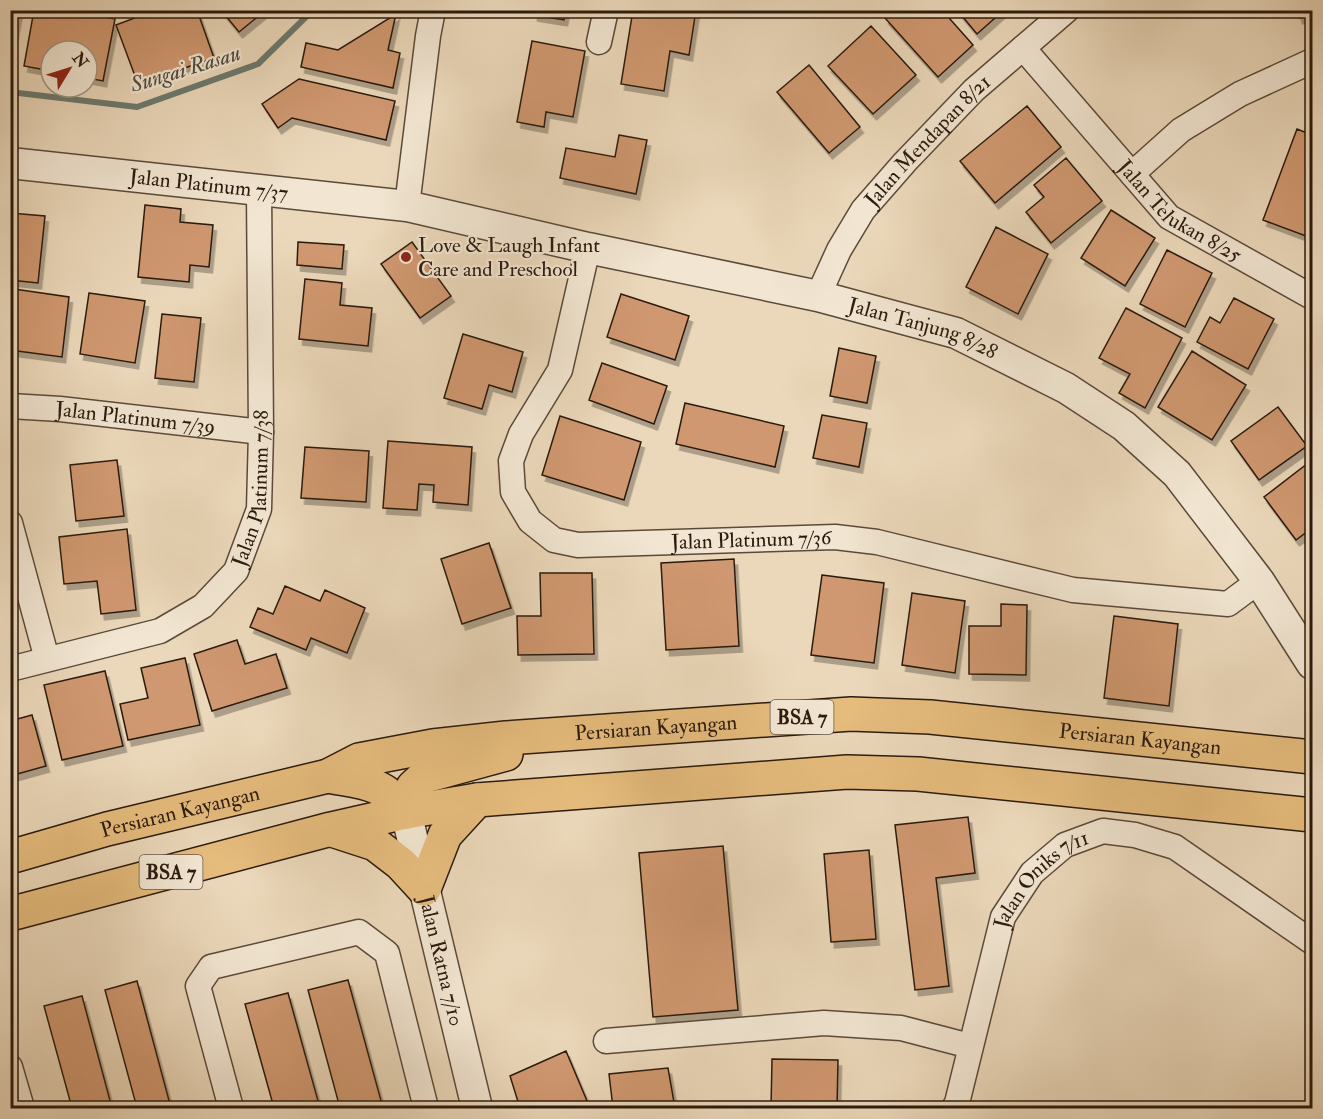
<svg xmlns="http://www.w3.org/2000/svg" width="1323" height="1119" font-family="'IM FELL Double Pica',serif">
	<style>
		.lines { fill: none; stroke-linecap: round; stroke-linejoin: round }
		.stream { stroke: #6c7a6f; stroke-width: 6 }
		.building { fill: #d09870; stroke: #2b1a0e; stroke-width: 1.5; filter: url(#shadow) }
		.minor-casing { stroke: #5b4a39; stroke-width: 27 }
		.tertiary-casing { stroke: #5b4a39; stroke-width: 33 }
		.primary-casing { stroke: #2b1a0e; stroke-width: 36 }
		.minor { stroke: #f2e6d2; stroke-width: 24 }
		.tertiary { stroke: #f2e6d2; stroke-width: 30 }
		.primary { stroke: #e6bc7d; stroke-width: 33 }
		.poi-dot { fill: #8f2418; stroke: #f2e6d2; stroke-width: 2 }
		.labels { text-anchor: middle; stroke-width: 4.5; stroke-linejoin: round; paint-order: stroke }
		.shield { fill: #f2e6d2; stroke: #675749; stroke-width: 1.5 }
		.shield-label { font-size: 20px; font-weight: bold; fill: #2b1a0e }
		.street-label { font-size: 21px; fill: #2b1a0e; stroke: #f2e6d2 }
		.poi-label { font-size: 21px; fill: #2b1a0e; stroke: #f2e6d2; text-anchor: start }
		.water-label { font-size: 22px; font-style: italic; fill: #4c4a3e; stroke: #f2e6d2 }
	</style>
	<defs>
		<filter id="shadow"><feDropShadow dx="3.5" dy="6" stdDeviation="0" flood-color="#0004"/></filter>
	</defs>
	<rect width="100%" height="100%" fill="#ebd8ba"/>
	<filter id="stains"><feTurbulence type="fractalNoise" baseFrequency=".00333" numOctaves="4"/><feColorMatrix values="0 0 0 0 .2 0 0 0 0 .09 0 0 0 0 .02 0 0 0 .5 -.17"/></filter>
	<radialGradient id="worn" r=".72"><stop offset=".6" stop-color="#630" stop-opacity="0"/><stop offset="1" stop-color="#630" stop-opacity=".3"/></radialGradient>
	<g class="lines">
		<!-- stream -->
		<path class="stream" d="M 10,92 L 137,107 L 258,64 L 313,10"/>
	</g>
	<!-- building -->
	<path class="building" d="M 10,10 L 19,10 L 10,57 Z
		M 34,10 L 69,10 L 115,19 L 103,81 L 87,78 L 87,51 L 51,51 L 51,71 L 24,66 Z
		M 156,10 L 197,10 L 214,58 L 138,84 L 116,25 Z
		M 221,10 L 266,10 L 239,32 Z
		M 534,10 L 566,10 L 564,20 L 534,15 Z
		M 633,10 L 696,10 L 689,55 L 670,51 L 664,91 L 621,84 Z
		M 894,10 L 942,10 L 973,45 L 938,77 L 885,18 Z
		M 957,10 L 1004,10 L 977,34 Z
		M 1297,10 L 1312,10 L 1312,13 L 1299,18 Z
		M 396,14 L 388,50 L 400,53 L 393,88 L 301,67 L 306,43 L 338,50 Z
		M 871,26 L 916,75 L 873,114 L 828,66 Z
		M 532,41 L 585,51 L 573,117 L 546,112 L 544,127 L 517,122 Z
		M 809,65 L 860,127 L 829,153 L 777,92 Z
		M 299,79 L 395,101 L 386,140 L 292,118 L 278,128 L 262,104 Z
		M 1027,106 L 1061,147 L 995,203 L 960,161 Z
		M 1297,129 L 1312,135 L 1312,220 L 1306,236 L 1263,220 Z
		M 619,135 L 647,140 L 636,194 L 560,178 L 566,148 L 615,157 Z
		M 1066,158 L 1102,201 L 1051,243 L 1026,212 L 1044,197 L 1034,185 Z
		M 145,205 L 181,209 L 180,222 L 213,225 L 209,267 L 190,265 L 189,282 L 138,277 Z
		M 1111,210 L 1155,238 L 1125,286 L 1081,258 Z
		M 10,213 L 45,216 L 38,283 L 10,280 Z
		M 996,227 L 1048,254 L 1018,314 L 966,287 Z
		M 298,242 L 344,245 L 342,269 L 297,265 Z
		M 412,242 L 451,296 L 420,318 L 381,264 Z
		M 1167,250 L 1212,273 L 1185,327 L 1140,304 Z
		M 305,279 L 342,283 L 340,305 L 372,308 L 368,346 L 299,339 Z
		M 14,289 L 69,297 L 62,357 L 10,350 L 10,319 Z
		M 89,293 L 145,301 L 135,363 L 80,354 Z
		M 621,294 L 689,316 L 675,360 L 607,337 Z
		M 1234,298 L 1274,319 L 1248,369 L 1197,342 L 1210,317 L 1220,323 Z
		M 1126,308 L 1182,338 L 1145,408 L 1119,393 L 1130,374 L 1099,358 Z
		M 162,314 L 201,318 L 194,382 L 155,378 Z
		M 463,334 L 523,352 L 512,392 L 489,385 L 482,409 L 444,398 Z
		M 839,348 L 876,356 L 867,403 L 830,396 Z
		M 1192,351 L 1246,385 L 1212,440 L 1158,407 Z
		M 602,363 L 667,386 L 654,424 L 589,400 Z
		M 685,403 L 784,426 L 775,467 L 676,444 Z
		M 1278,407 L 1307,446 L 1259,480 L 1231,441 Z
		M 822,415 L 867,423 L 859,467 L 813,458 Z
		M 560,416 L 641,442 L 624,500 L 542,475 Z
		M 388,441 L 472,447 L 468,505 L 433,502 L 434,485 L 419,484 L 417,510 L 383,508 Z
		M 305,447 L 369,451 L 366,502 L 301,498 Z
		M 117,460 L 124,516 L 76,521 L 70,465 Z
		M 1312,460 L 1312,528 L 1296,540 L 1264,497 Z
		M 127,529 L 136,610 L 101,614 L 97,581 L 64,584 L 59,537 Z
		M 489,543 L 511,608 L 462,624 L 441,559 Z
		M 734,559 L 739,646 L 666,650 L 661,563 Z
		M 540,573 L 592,573 L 594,654 L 518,655 L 517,616 L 541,616 Z
		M 822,575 L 884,583 L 874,663 L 811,655 Z
		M 285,586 L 320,601 L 325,590 L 365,608 L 347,653 L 311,638 L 306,650 L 250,627 L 258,608 L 273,614 Z
		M 912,593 L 965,601 L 955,673 L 902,665 Z
		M 1001,604 L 1027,605 L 1026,675 L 969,674 L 969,626 L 1001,626 Z
		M 1114,616 L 1178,624 L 1169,706 L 1104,698 Z
		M 237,640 L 245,664 L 276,654 L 287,688 L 212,711 L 194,654 Z
		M 185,658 L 200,725 L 128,740 L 120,704 L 148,698 L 141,668 Z
		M 105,671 L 123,746 L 62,760 L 44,685 Z
		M 32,715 L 46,766 L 10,776 L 10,721 Z
		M 968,817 L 975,873 L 936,878 L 949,986 L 915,990 L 895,825 Z
		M 723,846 L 738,1010 L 653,1017 L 639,853 Z
		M 869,850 L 876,939 L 831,942 L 824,854 Z
		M 348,980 L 383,1108 L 340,1108 L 308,990 Z
		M 137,981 L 171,1108 L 137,1108 L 105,990 Z
		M 288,993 L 320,1108 L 274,1108 L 245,1004 Z
		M 82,996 L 112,1108 L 72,1108 L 44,1006 Z
		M 566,1051 L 590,1108 L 520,1108 L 510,1076 Z
		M 772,1059 L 838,1060 L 837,1108 L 771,1108 Z
		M 668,1068 L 675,1108 L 613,1108 L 609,1074 Z"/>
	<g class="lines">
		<!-- minor casing -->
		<g class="minor-casing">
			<g id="minor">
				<path d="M 599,42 L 606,10"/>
				<path id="s1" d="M 1023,48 L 1169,217 L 1312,297"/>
				<path d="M 1132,174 L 1181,130 L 1240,94 L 1312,61"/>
				<path d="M 407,206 L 428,36 L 433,10"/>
				<path id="s2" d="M 588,248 L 560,370 L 521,434 L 511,461 L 513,492 L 530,521 L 554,540 L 578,545 L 835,537 L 877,542 L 1073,590 L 1228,604 L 1259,581"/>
				<path id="s3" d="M 818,296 L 839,250 L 863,210 L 905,162 L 974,90 L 1067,10"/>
				<path id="s4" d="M 10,406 L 60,409 L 261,432"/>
				<path d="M 10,523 L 47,659"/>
				<path id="s5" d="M 10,669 L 160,631 L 203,606 L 236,571 L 259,509 L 261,432 L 259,190"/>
				<path d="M 606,1041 L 824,1023 L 901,1028 L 970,1046"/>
				<path d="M 10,1067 L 22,1108"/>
				<path d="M 231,1108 L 198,986 L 211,967 L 359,932 L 387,953 L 426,1108"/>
				<path id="s6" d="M 954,1108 L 957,1103 L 1003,917 L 1032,873 L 1065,845 L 1103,831 L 1135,835 L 1175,847 L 1312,942"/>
			</g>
		</g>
		<!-- tertiary casing -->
		<g class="tertiary-casing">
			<g id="tertiary">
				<path id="s7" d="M 10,163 L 407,206 L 588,248 L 818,296 L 956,333 L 1066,388 L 1124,426 L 1177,474 L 1259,581 L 1312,664"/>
				<path id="s8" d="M 406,812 L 477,1108"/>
			</g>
		</g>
		<!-- primary casing -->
		<g class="primary-casing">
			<g id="primary">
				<path d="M 328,776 C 364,783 382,781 406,812"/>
				<path d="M 406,812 L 413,787 L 425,776 L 506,754"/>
				<path d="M 332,830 L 375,844 L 401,864 L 424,889 L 445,835 L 477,800"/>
				<path id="s9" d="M 10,857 L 107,829 L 328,776 L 359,760 L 433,746 L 506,738 L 851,714 L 930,717 L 1312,757"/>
				<path d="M 10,914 L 331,829 L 406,812 L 477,800 L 847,772 L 918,774 L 1312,815"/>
			</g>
		</g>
		<!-- minor -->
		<use href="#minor" class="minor"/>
		<!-- tertiary -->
		<use href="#tertiary" class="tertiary"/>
		<!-- primary -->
		<use href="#primary" class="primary"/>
	</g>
	<!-- markers -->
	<circle class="poi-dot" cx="406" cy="257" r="6"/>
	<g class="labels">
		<!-- shield labels -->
		<g class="shield">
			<rect x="770.5" y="700" width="63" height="34" rx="4.5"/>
			<rect x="139.5" y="855" width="63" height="34" rx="4.5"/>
		</g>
		<g class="shield-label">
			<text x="802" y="724">BSA 7</text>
			<text x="171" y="879">BSA 7</text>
		</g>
		<!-- street labels -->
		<g class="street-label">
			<text dy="7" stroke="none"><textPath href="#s3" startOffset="192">Jalan Mendapan 8/21</textPath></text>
			<text dy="7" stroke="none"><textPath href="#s7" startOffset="200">Jalan Platinum 7/37</textPath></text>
			<text dy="7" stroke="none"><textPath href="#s1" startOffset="228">Jalan Telukan 8/25</textPath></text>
			<text dy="7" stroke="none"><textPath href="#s7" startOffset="930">Jalan Tanjung 8/28</textPath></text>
			<text dy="7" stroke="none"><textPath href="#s4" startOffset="126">Jalan Platinum 7/39</textPath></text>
			<text dy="7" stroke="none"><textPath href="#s5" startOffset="338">Jalan Platinum 7/38</textPath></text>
			<text dy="7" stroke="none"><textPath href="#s2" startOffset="522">Jalan Platinum 7/36</textPath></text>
			<text dy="7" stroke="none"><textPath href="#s9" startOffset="662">Persiaran Kayangan</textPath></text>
			<text dy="7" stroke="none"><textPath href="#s9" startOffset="1148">Persiaran Kayangan</textPath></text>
			<text dy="7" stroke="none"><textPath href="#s9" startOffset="176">Persiaran Kayangan</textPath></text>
			<text dy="7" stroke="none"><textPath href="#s6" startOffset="252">Jalan Oniks 7/11</textPath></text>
			<text dy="7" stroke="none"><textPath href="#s8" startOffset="153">Jalan Ratna 7/10</textPath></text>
		</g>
		<!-- poi labels -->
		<g class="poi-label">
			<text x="418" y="252">Love &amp; Laugh Infant<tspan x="418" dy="24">Care and Preschool</tspan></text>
		</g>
		<!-- water labels -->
		<g class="water-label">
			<text transform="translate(185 68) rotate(-17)" y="8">Sungai Rasau</text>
		</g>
	</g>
	<!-- margin -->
	<rect width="1323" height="1119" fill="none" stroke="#ebd8ba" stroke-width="36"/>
	<rect x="12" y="12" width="1299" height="1095" fill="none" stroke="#2b1a0e" stroke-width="3"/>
	<rect x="18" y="18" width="1287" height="1083" fill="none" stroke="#2b1a0e" stroke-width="1.5"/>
	<!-- north arrow -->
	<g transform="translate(69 69) rotate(52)"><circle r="28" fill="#f2e6d2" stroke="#a29484" stroke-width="1.5"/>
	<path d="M0-4.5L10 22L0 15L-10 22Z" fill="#8f2418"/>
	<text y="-9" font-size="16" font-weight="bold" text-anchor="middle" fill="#2b1a0e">N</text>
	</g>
	<rect width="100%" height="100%" filter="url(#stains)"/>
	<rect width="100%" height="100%" fill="url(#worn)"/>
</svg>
